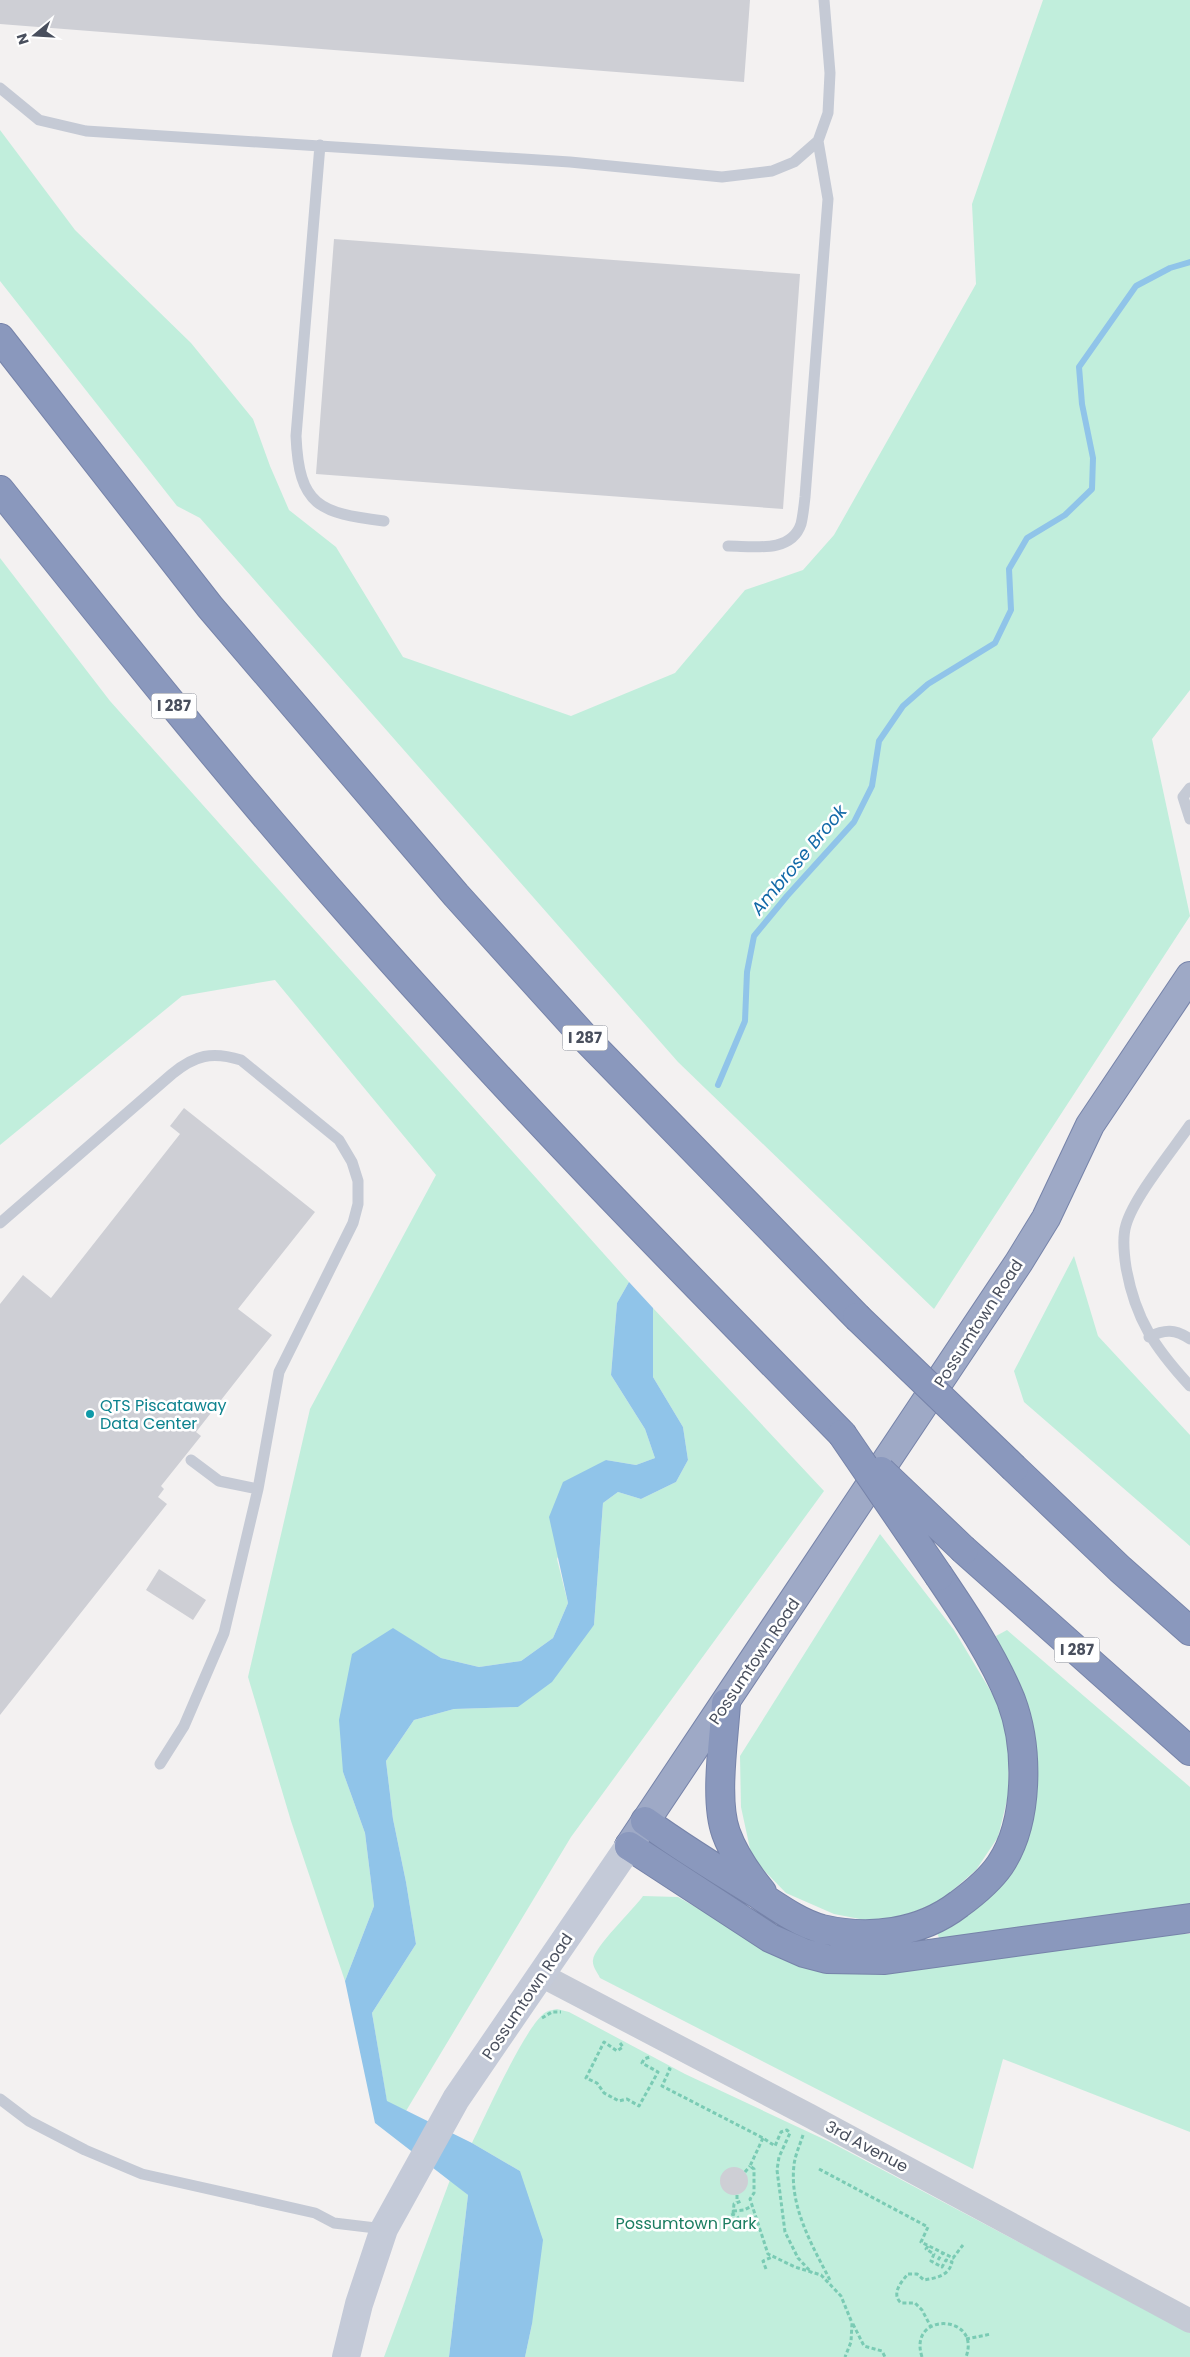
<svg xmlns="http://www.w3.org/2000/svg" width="1190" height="2357" font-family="Poppins,sans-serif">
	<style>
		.green { fill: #c1eedc }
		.water { fill: #90c4e9 }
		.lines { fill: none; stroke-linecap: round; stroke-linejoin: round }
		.stream { stroke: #90c4e9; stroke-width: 6 }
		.building { fill: #cecfd5 }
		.trunk-casing { stroke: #7683a9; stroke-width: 30 }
		.motorway-casing { stroke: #7683a9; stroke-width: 30 }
		.path { stroke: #7acbb4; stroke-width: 3; stroke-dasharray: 4 2.5; stroke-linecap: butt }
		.service { stroke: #c5cad5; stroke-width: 11 }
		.minor { stroke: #c5cad5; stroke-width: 24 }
		.secondary { stroke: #c4cad8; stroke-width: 28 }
		.trunk { stroke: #9ea9c6; stroke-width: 28 }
		.motorway { stroke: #8a98bd; stroke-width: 28 }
		.motorway-bridge-casing { stroke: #7683a9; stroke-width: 30; stroke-linecap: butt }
		.motorway-bridge { stroke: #8a98bd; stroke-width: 28 }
		.culture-dot { fill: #0f9aa8; stroke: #fff; stroke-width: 2 }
		.labels { text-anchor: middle; stroke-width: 5; stroke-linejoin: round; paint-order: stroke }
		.shield { fill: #fff; stroke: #80848e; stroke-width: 1 }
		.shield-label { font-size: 15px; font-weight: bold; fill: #494f5d }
		.street-label { font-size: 16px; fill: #494f5d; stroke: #fff }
		.culture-label { font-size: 16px; fill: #0d838f; stroke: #fff; text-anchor: start }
		.park-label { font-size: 16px; fill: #1b7d61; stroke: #fff }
		.water-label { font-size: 18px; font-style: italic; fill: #1269a8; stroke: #fff }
	</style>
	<rect width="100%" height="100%" fill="#f3f1f1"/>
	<!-- green -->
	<path class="green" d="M 1043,0 L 1190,0 L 1190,690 L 1152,739 L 1190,916 L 934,1309 L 678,1062 L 200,518 L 177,506 L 0,281 L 0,130 L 75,230 L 191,343 L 253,419 L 270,466 L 289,510 L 336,547 L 403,657 L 571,716 L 675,673 L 745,590 L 803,570 L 834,535 L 976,284 L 972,204 Z
		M 0,558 L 110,701 L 629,1282 L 617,1303 L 611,1375 L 645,1429 L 655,1458 L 636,1465 L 606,1460 L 557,1559 L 568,1603 L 553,1638 L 521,1661 L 479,1667 L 441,1658 L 393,1629 L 343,1772 L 365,1833 L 374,1906 L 345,1981 L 291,1821 L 248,1677 L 310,1409 L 436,1175 L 275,980 L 182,996 L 0,1145 Z
		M 1074,1256 L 1098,1336 L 1190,1435 L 1190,1546 L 1024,1402 L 1014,1371 Z
		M 653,1308 L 824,1491 L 571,1837 L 406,2111 L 387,2102 L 372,2013 L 416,1944 L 406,1882 L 393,1819 L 386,1761 L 414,1720 L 454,1709 L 518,1707 L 594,1625 L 603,1503 L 618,1492 L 641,1499 L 676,1482 L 688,1460 L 683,1427 L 653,1377 Z
		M 880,1534 L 954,1630 L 1002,1710 L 1008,1750 L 1009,1792 L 998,1837 L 976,1870 L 939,1902 L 900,1917 L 865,1920 L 834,1914 L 786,1893 L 752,1858 L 741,1807 L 740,1756 Z
		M 1007,1630 L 1190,1787 L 1190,1909 L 940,1940 L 937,1933 L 980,1903 L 1005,1874 L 1016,1684 L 996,1636 Z
		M 643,1896 L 678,1897 L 799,1966 L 865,1973 L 1165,1933 L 1190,1934 L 1190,2132 L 1003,2059 L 973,2169 L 600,1978 C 597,1972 592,1966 593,1960 C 594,1947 633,1910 643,1896 Z
		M 557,2009 L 569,2012 L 685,2074 L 832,2143 L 1190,2333 L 1190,2357 L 525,2357 L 532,2324 L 520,2171 L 472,2143 C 485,2117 526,2024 546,2012 C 549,2010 554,2010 557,2009 Z
		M 450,2180 L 468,2195 L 449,2357 L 384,2357 Z"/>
	<!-- water -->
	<path class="water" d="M 629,1282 L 653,1308 L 653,1377 L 683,1427 L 688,1460 L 676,1482 L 641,1499 L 618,1492 L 603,1503 L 594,1625 L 552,1682 L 518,1707 L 454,1709 L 414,1720 L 386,1761 L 393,1819 L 406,1882 L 416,1944 L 372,2013 L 387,2101 L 472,2143 L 520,2171 L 543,2240 L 532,2324 L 525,2357 L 449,2357 L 468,2195 L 375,2123 L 345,1981 L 374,1906 L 365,1833 L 343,1772 L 339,1720 L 352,1654 L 393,1628 L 441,1658 L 479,1667 L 521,1661 L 553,1638 L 568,1603 L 549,1517 L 563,1482 L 606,1460 L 636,1465 L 655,1458 L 645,1429 L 611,1375 L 617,1303 Z"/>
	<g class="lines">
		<!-- stream -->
		<path class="stream" d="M 718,1085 L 745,1021 L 747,972 L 754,936 L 787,896 L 854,822 L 872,786 L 879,741 L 903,706 L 928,684 L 995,643 L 1011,610 L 1009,569 L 1027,538 L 1065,515 L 1092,489 L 1093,458 L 1082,404 L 1079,367 L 1136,286 L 1170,268 L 1190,262"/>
	</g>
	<!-- building -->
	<path class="building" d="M 0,0 L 750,0 L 744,82 L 0,24 Z
		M 334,239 L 800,274 L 783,509 L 316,474 Z
		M 184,1108 L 315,1212 L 238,1309 L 272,1335 L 196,1432 L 201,1436 L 161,1486 L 164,1489 L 158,1497 L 167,1504 L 0,1715 L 0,1304 L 23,1275 L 51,1298 L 180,1134 L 170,1126 Z
		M 159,1569 L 206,1600 L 193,1620 L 146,1590 Z
		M720 2181a14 14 0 1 1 28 0a14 14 0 1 1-28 0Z"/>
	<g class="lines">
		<!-- trunk casing -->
		<g class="trunk-casing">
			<path id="trunk" d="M 629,1846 L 1019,1262 L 1046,1218 L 1090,1125 L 1190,976"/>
		</g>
		<!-- motorway casing -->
		<g class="motorway-casing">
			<path id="motorway" d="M 0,338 L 210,607 L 456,895 L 587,1040 L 857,1317
				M 0,490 C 115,634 230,778 352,916 C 509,1095 675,1264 842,1434
				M 1014,1468 L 1120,1569 L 1190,1631
				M 964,1550 L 1190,1751
				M 726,1703 C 724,1739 714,1800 726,1833 C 734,1855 748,1875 762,1892
				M 645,1821 C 681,1847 718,1870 756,1893 C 776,1906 799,1923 822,1929 C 869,1940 920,1934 959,1904 C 974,1893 989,1881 1000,1865 C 1029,1822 1029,1748 1011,1700 C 993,1656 966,1616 939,1576
				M 629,1846 L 770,1938 L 804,1953 L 827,1959 L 885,1960 L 1190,1918"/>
		</g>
		<!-- path -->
		<path class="path" d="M 542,2018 L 552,2012 L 561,2012
			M 620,2043 L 623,2047 L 617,2051 L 604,2042 L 586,2078 L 597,2083 L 604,2093 L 619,2101 L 627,2099 L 639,2106 L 658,2072 L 642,2063 L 644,2059 L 650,2057
			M 668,2068 L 670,2069 L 662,2086 L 763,2138 L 775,2146 L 781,2132 L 787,2130 L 790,2133 L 779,2157 L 777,2170 L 785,2232 L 798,2258 L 812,2273
			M 803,2135 C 800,2145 795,2155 794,2165 C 789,2207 813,2247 831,2282
			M 763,2138 L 750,2166 L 754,2169 L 754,2193 L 750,2199 L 768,2254 L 795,2267 L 821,2275 L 841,2296 L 852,2323 L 851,2342 L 845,2357
			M 819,2169 L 928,2227 L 921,2242 L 953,2258 L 963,2245
			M 745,2172 L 750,2166
			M 737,2195 L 737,2202
			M 733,2211 L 744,2210 L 752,2206
			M 733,2214 L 734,2204 L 741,2201
			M727.5 2220a5.5 5.5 0 1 1 11 0a5.5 5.5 0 1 1-11 0Z
			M 928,2246 L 926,2249 L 934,2254 L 931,2261 L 942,2267 L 946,2260 L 952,2262 C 949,2276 936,2278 924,2280 L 917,2274 L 908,2274 C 901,2282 891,2294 901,2303 L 915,2303 L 922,2310 L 931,2327
			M 938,2260 L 942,2254
			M 766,2269 L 763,2261 L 772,2257
			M 853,2324 L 864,2346 L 882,2351 L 885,2357
			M 966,2339 L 991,2334
			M 922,2357 C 907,2311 982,2314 966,2357"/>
		<!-- service -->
		<path class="service" d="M 0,88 L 39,120 L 86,131 L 570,162 L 722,177 L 772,171 L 794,162 L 818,141 L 828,113 L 830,73 L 824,0
			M 320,145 L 296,436 C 299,506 319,513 384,521
			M 728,546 C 752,546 791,554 801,524 C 803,516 804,506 805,497 L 828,199 L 818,141
			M 1190,788 L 1183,797 L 1190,819
			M 1190,1125 C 1172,1151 1134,1197 1126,1225 C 1122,1238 1124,1254 1126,1267 C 1135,1319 1155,1348 1190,1386
			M 0,1223 L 172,1074 C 195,1055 212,1051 241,1060 L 339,1140 L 352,1162 L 358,1181 L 358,1204 L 353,1223 L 279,1372 L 258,1489 L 224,1633 L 184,1726 L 160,1764
			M 1149,1337 C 1165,1329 1175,1329 1190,1339
			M 191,1460 L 219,1481 L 258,1489
			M 0,2099 L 29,2121 L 85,2150 L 142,2174 L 315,2213 L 334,2223 L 384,2229"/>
		<!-- minor -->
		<path class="minor" d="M 541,1975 L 810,2116 L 1190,2321"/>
		<!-- secondary -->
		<path class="secondary" d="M 346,2357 L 359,2304 L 384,2229 L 456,2099 L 629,1846"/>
		<!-- trunk -->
		<use href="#trunk" class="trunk"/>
		<!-- motorway -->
		<use href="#motorway" class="motorway"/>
		<!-- motorway-bridge casing -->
		<g class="motorway-bridge-casing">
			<path id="motorway-bridge" d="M 857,1317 L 1014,1468
				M 842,1434 L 939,1576
				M 881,1471 L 964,1550"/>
		</g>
		<!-- motorway-bridge -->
		<use href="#motorway-bridge" class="motorway-bridge"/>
	</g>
	<!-- markers -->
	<circle class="culture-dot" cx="90" cy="1414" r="5"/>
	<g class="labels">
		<!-- shield labels -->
		<g class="shield">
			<rect x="151.5" y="693.5" width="45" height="25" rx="4"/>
			<rect x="562.5" y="1025.5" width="45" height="25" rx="4"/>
			<rect x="1054.5" y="1637.5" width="45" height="25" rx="4"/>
		</g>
		<g class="shield-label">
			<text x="174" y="711">I 287</text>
			<text x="585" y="1043">I 287</text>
			<text x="1077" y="1655">I 287</text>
		</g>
		<!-- street labels -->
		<g class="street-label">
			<text transform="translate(978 1323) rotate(-57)" y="6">Possumtown Road</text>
			<text transform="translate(754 1661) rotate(-56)" y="6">Possumtown Road</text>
			<text transform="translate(527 1996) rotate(-56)" y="6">Possumtown Road</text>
			<text transform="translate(867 2146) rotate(28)" y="6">3rd Avenue</text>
		</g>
		<!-- culture labels -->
		<g class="culture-label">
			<text x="100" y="1411">QTS Piscataway<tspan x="100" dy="18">Data Center</tspan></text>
		</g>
		<!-- park labels -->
		<g class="park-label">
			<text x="686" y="2229">Possumtown Park</text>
		</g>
		<!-- water labels -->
		<g class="water-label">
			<text transform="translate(799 860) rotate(-50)" y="6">Ambrose Brook</text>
		</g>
	</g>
	<!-- north arrow -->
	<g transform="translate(35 35) rotate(252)" stroke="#ffffff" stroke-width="4" paint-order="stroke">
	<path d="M0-4L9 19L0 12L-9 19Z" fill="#494f5d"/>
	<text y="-8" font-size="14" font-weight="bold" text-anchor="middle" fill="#494f5d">N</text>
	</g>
</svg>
